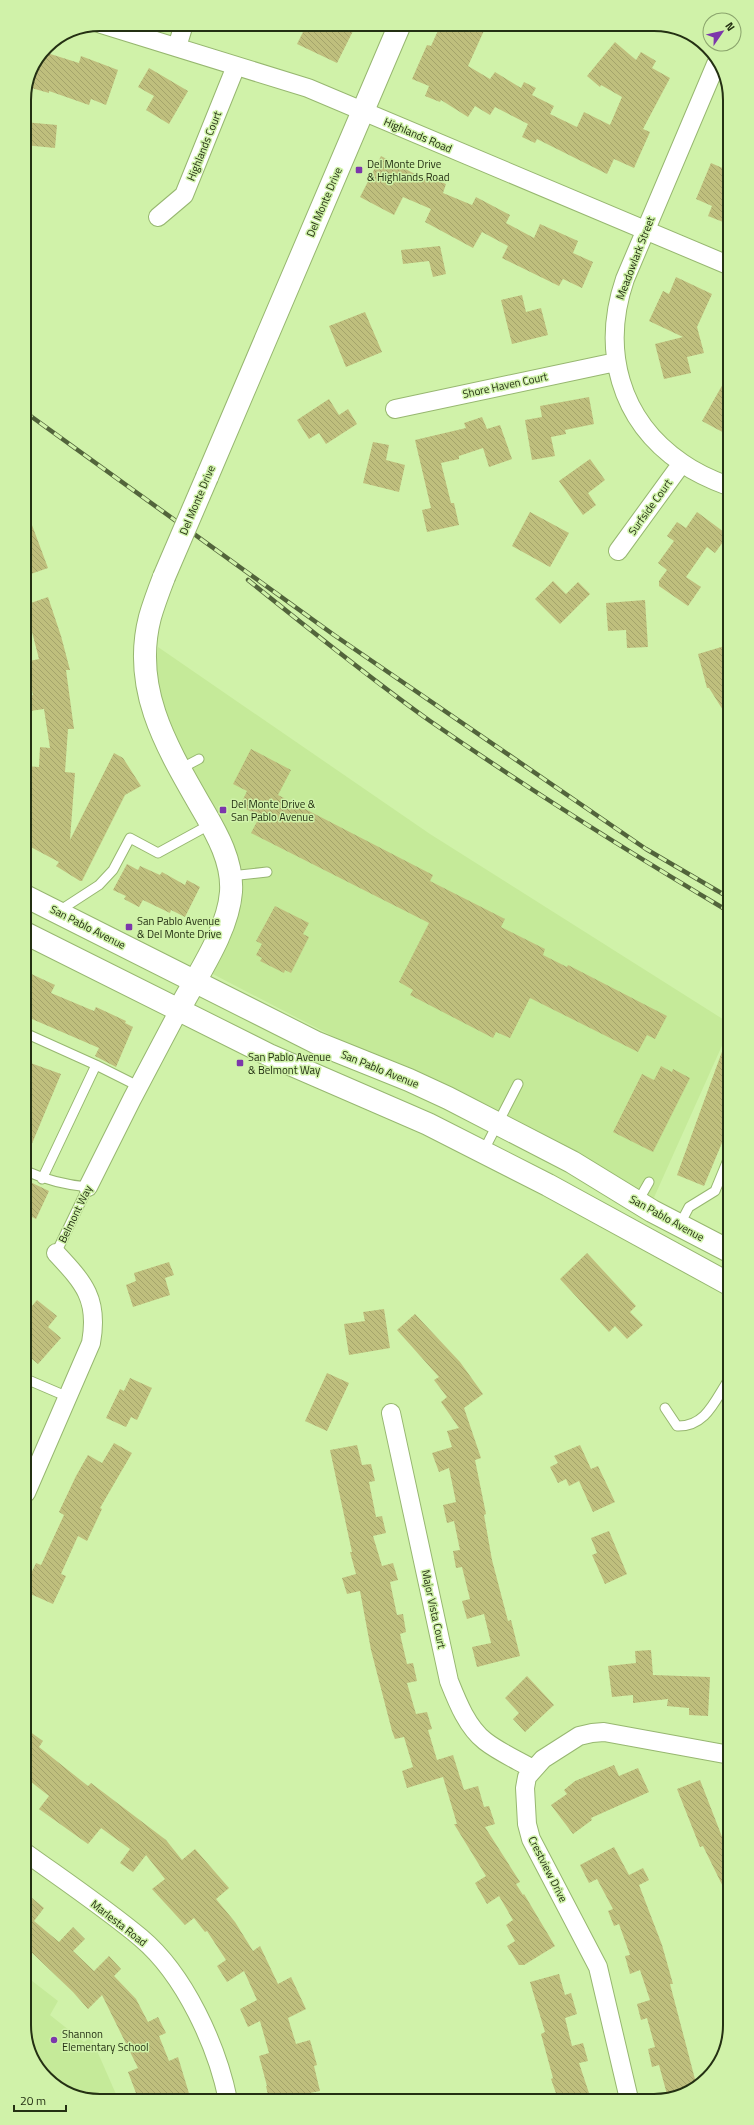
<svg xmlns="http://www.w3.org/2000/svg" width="754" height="2125" font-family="'Titillium Web',sans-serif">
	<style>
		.built { fill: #c5ea99 }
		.building { fill: url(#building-back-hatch) }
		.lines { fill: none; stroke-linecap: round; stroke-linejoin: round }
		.service-casing { stroke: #97b770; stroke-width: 11 }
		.minor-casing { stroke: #97b770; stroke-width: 20 }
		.tertiary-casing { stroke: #97b770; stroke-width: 24 }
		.primary-casing { stroke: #97b770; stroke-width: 24 }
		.service { stroke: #fff; stroke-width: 9 }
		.minor { stroke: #fff; stroke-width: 18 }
		.tertiary { stroke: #fff; stroke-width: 22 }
		.primary { stroke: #fff; stroke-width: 22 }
		.rail-casing { stroke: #52643b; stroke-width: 4.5 }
		.rail { stroke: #d0f2a9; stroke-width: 3; stroke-dasharray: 9; stroke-linecap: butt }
		.tertiary-bridge-casing { stroke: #97b770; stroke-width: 24; stroke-linecap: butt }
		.tertiary-bridge { stroke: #fff; stroke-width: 22 }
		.poi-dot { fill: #7c37ab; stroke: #d0f2a9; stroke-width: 1.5 }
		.labels { text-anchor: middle; stroke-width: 3; stroke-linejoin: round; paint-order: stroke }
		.street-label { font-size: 11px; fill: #243013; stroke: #d0f2a9 }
		.poi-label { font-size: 11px; fill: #243013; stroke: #d0f2a9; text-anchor: start }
		.rim { fill: none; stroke: #243013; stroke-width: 2 }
	</style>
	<defs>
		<pattern id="building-back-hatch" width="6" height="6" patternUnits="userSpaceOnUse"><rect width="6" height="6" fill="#bfbf7d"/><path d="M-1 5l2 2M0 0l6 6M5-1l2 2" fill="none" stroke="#a4a46b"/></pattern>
	</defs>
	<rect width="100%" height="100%" fill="#d0f2a9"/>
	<!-- built -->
	<path class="built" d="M 158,647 L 430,834 L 729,1023 L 729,1030 L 652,1202 L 209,972 L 242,904 L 233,852 L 166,728 L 154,684 Z
		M 27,1977 L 58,2001 L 50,2015 L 84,2042 L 91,2037 L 119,2101 L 95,2101 L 54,2085 L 27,2045 Z"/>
	<!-- building -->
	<path class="building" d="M 307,24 L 344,24 L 354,29 L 337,63 L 297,44 Z
		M 441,24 L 487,24 L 468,66 L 490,79 L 495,72 L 521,88 L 524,82 L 536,88 L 532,95 L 554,106 L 550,114 L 577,127 L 584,112 L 610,125 L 622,97 L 601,85 L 600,87 L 587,76 L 615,42 L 636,60 L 641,52 L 656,61 L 652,68 L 670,78 L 643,129 L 650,132 L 634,168 L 614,159 L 607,174 L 537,139 L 535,143 L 522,137 L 528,124 L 495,107 L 490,115 L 475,106 L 468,117 L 441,100 L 440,102 L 425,96 L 429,86 L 412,79 L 427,45 L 431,46 Z
		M 44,52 L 79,63 L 81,56 L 118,70 L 106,105 L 91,99 L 89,105 L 49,91 L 49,93 L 28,87 Z
		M 149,68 L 188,91 L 169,124 L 146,110 L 154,96 L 138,87 Z
		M 24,122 L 57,125 L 55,148 L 24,145 Z
		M 381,156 L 428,181 L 430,177 L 446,184 L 443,193 L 472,205 L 476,197 L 510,215 L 506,223 L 534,238 L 540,224 L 578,241 L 573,253 L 593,262 L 582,288 L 563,279 L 559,286 L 502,258 L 508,246 L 482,232 L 473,248 L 425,222 L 431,209 L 403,197 L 394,215 L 360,197 Z
		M 711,163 L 727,170 L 728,224 L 708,216 L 712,206 L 696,199 Z
		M 440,246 L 446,274 L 433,277 L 429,261 L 403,264 L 401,250 Z
		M 676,277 L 712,294 L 697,327 L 704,353 L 687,357 L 691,373 L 664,379 L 655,344 L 683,337 L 649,321 L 663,291 L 669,294 Z
		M 522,295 L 526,312 L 541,308 L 548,335 L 512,344 L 501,300 Z
		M 365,312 L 382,352 L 346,367 L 329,326 Z
		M 728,375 L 728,435 L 702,421 Z
		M 589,397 L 594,424 L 565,430 L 566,434 L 551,437 L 555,456 L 532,460 L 525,420 L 542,417 L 540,406 Z
		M 329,399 L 339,415 L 348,409 L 357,424 L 326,444 L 319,433 L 309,439 L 297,420 Z
		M 482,417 L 487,429 L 500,425 L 512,459 L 489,467 L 483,448 L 459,456 L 459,459 L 441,463 L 451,503 L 454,503 L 459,525 L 427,532 L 422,510 L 431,508 L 415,440 L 466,428 L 464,423 Z
		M 373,442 L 389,445 L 386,460 L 405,465 L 399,492 L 363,483 Z
		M 590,459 L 605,480 L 588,493 L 596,505 L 583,515 L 559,481 Z
		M 25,509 L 26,509 L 48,568 L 25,576 Z
		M 530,512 L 569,533 L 550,567 L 512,546 Z
		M 697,512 L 728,535 L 715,553 L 707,547 L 686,577 L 701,587 L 688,606 L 659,586 L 659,581 L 667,570 L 658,563 L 674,541 L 667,536 L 677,522 L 686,528 Z
		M 553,581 L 566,594 L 578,582 L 590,594 L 560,624 L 535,599 Z
		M 48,597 L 61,636 L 70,670 L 66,670 L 74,729 L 68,729 L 65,772 L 75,773 L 70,840 L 114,753 L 123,758 L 141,786 L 125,795 L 82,881 L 80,881 L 56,866 L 59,862 L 25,844 L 25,766 L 39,767 L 40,747 L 50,748 L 44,709 L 30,711 L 28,696 L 33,695 L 25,662 L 39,659 L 31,628 L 25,630 L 25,605 Z
		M 645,600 L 648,647 L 627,648 L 626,630 L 608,631 L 606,603 Z
		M 728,645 L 728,718 L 709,688 L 707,688 L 698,654 Z
		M 251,749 L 291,770 L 278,795 L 433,875 L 430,881 L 505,919 L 501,927 L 545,949 L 543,955 L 567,967 L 568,965 L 667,1016 L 655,1039 L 647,1035 L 638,1052 L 530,998 L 510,1038 L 496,1032 L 493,1038 L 410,995 L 413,990 L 399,982 L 429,923 L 251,833 L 260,816 L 240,806 L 247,791 L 233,784 Z
		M 127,864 L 138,870 L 140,866 L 160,875 L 162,872 L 185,885 L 187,880 L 200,887 L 185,917 L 171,910 L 170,913 L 143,900 L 139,907 L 124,899 L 126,896 L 113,890 Z
		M 275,906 L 309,923 L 303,934 L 309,937 L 291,973 L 285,970 L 284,973 L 260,961 L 262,958 L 256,955 L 262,944 L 256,941 Z
		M 25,971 L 55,985 L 51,993 L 94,1011 L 96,1007 L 126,1021 L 125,1023 L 133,1027 L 116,1067 L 95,1056 L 99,1048 L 25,1016 Z
		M 727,1038 L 729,1038 L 729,1126 L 704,1186 L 677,1175 Z
		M 25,1061 L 61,1074 L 26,1158 Z
		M 661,1066 L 672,1072 L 673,1069 L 690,1078 L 653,1152 L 613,1132 L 642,1074 L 654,1080 Z
		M 26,1180 L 49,1191 L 36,1219 L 26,1214 Z
		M 587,1253 L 636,1306 L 630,1312 L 643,1325 L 627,1339 L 615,1326 L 609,1332 L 560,1279 Z
		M 169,1262 L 174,1275 L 165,1278 L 170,1295 L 133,1307 L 126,1285 L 136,1281 L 134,1273 Z
		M 37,1300 L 57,1316 L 48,1327 L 61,1338 L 38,1364 L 26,1354 L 26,1313 Z
		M 384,1309 L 390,1348 L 349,1355 L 344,1324 L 365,1321 L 363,1312 Z
		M 415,1314 L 460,1362 L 483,1394 L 464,1408 L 481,1458 L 475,1460 L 486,1514 L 484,1515 L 492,1560 L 508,1621 L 511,1620 L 520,1656 L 477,1667 L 472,1647 L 491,1643 L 484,1614 L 467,1619 L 462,1601 L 470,1599 L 462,1567 L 456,1568 L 453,1551 L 460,1550 L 454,1521 L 447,1523 L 443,1505 L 456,1502 L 449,1468 L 439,1472 L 432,1453 L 452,1447 L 447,1431 L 459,1428 L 441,1402 L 447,1397 L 434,1380 L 439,1377 L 397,1330 Z
		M 327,1373 L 349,1383 L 327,1431 L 305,1421 Z
		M 130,1378 L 152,1388 L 137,1420 L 131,1417 L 126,1427 L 106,1418 L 120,1389 L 124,1391 Z
		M 114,1443 L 132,1453 L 100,1508 L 102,1509 L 87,1541 L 78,1536 L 61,1574 L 66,1576 L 53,1604 L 26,1592 L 26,1584 L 36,1563 L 41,1565 L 64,1515 L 59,1512 L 76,1476 L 88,1455 L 102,1463 Z
		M 357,1445 L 362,1465 L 371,1464 L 375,1481 L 369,1482 L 376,1517 L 382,1516 L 386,1533 L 373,1536 L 382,1566 L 393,1563 L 398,1580 L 390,1582 L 397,1615 L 403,1614 L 406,1632 L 400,1634 L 407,1664 L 413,1663 L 417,1681 L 407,1683 L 416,1714 L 427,1712 L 432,1729 L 428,1730 L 437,1760 L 453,1755 L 464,1790 L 478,1786 L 484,1807 L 489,1806 L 495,1824 L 485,1827 L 520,1882 L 516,1884 L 523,1895 L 524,1894 L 555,1946 L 524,1965 L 519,1965 L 507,1946 L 515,1941 L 506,1925 L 513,1920 L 499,1896 L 487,1904 L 475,1883 L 486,1876 L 454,1824 L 457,1824 L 443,1777 L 407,1788 L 402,1771 L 413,1767 L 404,1737 L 395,1739 L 392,1731 L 371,1650 L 360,1591 L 347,1594 L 342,1578 L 356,1574 L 350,1552 L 352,1552 L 330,1450 Z
		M 580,1445 L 591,1469 L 598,1466 L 615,1502 L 593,1512 L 579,1481 L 569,1486 L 566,1479 L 558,1483 L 550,1467 L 558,1463 L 554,1456 Z
		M 609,1531 L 627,1574 L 605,1584 L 592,1555 L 597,1553 L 591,1538 Z
		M 651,1650 L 653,1675 L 710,1677 L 708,1716 L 689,1715 L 689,1708 L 667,1706 L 668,1699 L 633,1703 L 633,1695 L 612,1697 L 608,1666 L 636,1663 L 635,1651 Z
		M 527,1676 L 554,1705 L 525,1732 L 513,1719 L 519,1713 L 505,1698 Z
		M 26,1729 L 43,1741 L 39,1747 L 88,1786 L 91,1783 L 166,1840 L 182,1860 L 195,1849 L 229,1888 L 216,1899 L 235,1922 L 253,1951 L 260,1946 L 278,1984 L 291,1977 L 306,2009 L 288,2018 L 296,2044 L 310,2040 L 317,2065 L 314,2066 L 320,2091 L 310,2093 L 312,2100 L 269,2100 L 266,2086 L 267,2086 L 259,2056 L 269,2053 L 260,2021 L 248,2027 L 240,2009 L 257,2000 L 244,1971 L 227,1982 L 217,1966 L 226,1960 L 207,1931 L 205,1932 L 194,1918 L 185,1925 L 152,1889 L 165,1879 L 146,1855 L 133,1872 L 120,1863 L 130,1849 L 101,1828 L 88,1844 L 39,1809 L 49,1796 L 26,1778 Z
		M 614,1765 L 619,1776 L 638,1768 L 649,1792 L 591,1818 L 592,1820 L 573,1834 L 551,1805 L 567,1794 L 564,1790 L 575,1781 Z
		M 700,1780 L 726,1847 L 730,1845 L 730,1901 L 703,1846 L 700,1847 L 677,1789 Z
		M 614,1847 L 629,1875 L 643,1868 L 649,1880 L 639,1885 L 662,1945 L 673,1984 L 670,1984 L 696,2083 L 674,2098 L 668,2098 L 659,2065 L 652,2067 L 648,2049 L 655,2047 L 647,2018 L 641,2020 L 637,2004 L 650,2000 L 640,1970 L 630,1974 L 625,1956 L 630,1955 L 619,1924 L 614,1926 L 608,1911 L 613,1909 L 597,1879 L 589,1883 L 580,1865 Z
		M 26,1893 L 44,1908 L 34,1921 L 59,1942 L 73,1927 L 85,1939 L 73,1951 L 94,1971 L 109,1956 L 121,1969 L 114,1976 L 136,1999 L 148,2022 L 158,2017 L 166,2033 L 159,2036 L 169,2061 L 178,2057 L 191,2100 L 139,2101 L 128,2072 L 138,2068 L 102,1995 L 88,2009 L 73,1992 L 27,1948 Z
		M 559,1974 L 565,1995 L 571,1993 L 577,2014 L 565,2018 L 572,2046 L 583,2043 L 588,2061 L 579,2063 L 591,2099 L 558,2099 L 551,2079 L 553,2078 L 541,2034 L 545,2032 L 530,1982 Z"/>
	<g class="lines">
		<!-- service casing -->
		<g class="service-casing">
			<path id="service" d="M 180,769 L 199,759
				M 230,876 L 267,872
				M 59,911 L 99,885 L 113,870 L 130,838 L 158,853 L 211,824
				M 25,1033 L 96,1065 L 42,1179
				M 96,1065 L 138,1086
				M 483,1152 L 518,1084
				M 26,1171 C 46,1180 66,1185 88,1187 L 56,1253
				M 637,1203 L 649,1182
				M 679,1226 L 689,1207 L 715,1191 L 729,1157
				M 26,1379 L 68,1397
				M 665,1408 L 677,1426 C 706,1427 715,1400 729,1379"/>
		</g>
		<!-- minor casing -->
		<g class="minor-casing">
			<path id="minor" d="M 101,24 L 308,88 L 728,265
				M 177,47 L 184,24
				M 716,64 L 625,279 C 601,349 619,420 682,463 C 696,473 712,480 728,486
				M 158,217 L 184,195 L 236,66
				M 395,409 L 616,362
				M 618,551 L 682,463
				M 88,1187 L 132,1099 L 179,1010
				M 391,1413 L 449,1681 C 457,1701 467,1727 485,1741 C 499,1752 517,1760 533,1769
				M 26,1493 L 91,1343 C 99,1299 84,1283 56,1253
				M 26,1853 C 65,1881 105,1908 141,1938 C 185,1975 217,2046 228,2100
				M 629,2099 L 598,1967 L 531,1839 L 527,1824 L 525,1788 L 527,1777 L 543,1759 L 579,1736 L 592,1733 L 604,1732 L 730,1755"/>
		</g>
		<!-- tertiary casing -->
		<g class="tertiary-casing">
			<path id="tertiary" d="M 207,477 L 400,24
				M 164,577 C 159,590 154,603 150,617 C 131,690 168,749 203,810 C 217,834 233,862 231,892 C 228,932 197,975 179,1010"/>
		</g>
		<!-- primary casing -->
		<g class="primary-casing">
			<path id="primary" d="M 25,896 L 317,1043 L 409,1080 L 448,1098 L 572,1162 L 652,1211 L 729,1251
				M 25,933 L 269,1055 L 428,1124 L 548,1185 L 729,1284"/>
		</g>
		<!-- service -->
		<use href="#service" class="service"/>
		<!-- minor -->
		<use href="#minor" class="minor"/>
		<!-- tertiary -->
		<use href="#tertiary" class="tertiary"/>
		<!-- primary -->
		<use href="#primary" class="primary"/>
		<!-- rail casing -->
		<g class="rail-casing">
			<path id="rail" d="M 25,412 L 334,635 L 646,849 L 728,897
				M 248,580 C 308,628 368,677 430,721 C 527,788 627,851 728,911"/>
		</g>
		<!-- rail -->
		<use href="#rail" class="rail"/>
		<!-- tertiary-bridge casing -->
		<g class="tertiary-bridge-casing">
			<path id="tertiary-bridge" d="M 164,577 L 207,477"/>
		</g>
		<!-- tertiary-bridge -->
		<use href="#tertiary-bridge" class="tertiary-bridge"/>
	</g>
	<!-- markers -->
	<g class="poi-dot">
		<rect x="355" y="166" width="8" height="8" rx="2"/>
		<rect x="219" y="806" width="8" height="8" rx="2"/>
		<rect x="125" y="923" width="8" height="8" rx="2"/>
		<rect x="236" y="1059" width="8" height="8" rx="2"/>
		<circle cx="54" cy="2040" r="4"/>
	</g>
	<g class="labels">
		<!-- street labels -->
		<g class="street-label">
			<text transform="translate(418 135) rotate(23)" y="4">Highlands Road</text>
			<text transform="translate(204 146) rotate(-68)" y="4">Highlands Court</text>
			<text transform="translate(324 202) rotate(-67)" y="4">Del Monte Drive</text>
			<text transform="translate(635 258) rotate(-69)" y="4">Meadowlark Street</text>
			<text transform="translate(505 385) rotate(-12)" y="4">Shore Haven Court</text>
			<text transform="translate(197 500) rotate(-67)" y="4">Del Monte Drive</text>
			<text transform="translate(650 507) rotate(-54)" y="4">Surfside Court</text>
			<text transform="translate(88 927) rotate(27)" y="4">San Pablo Avenue</text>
			<text transform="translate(380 1069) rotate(22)" y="4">San Pablo Avenue</text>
			<text transform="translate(75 1214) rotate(-64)" y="4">Belmont Way</text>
			<text transform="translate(667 1218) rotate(29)" y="4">San Pablo Avenue</text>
			<text transform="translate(434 1609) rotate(78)" y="4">Major Vista Court</text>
			<text transform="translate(548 1869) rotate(63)" y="4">Crestview Drive</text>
			<text transform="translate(119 1923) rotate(38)" y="4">Marlesta Road</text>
		</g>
		<!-- poi labels -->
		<g class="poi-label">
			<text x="367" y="168">Del Monte Drive<tspan x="367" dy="13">&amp; Highlands Road</tspan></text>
			<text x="231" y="808">Del Monte Drive &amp;<tspan x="231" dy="13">San Pablo Avenue</tspan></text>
			<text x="137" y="925">San Pablo Avenue<tspan x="137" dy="13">&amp; Del Monte Drive</tspan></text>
			<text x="248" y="1061">San Pablo Avenue<tspan x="248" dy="13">&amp; Belmont Way</tspan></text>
			<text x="62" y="2038">Shannon<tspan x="62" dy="13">Elementary School</tspan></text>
		</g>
	</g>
	<!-- crop -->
	<path d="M0 0H754V2125H0ZM100 31H654A69 69 0 0 1 723 100V2025A69 69 0 0 1 654 2094H100A69 69 0 0 1 31 2025V100A69 69 0 0 1 100 31Z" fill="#d0f2a9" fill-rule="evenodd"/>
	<path class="rim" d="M100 31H654A69 69 0 0 1 723 100V2025A69 69 0 0 1 654 2094H100A69 69 0 0 1 31 2025V100A69 69 0 0 1 100 31Z"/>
	<!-- north arrow -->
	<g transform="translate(722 32) rotate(56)"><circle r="19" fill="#d0f2a9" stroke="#8ba46d"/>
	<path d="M0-3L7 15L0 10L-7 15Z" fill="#7c37ab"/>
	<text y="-6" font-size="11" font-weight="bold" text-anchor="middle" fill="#243013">N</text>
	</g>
	<!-- scale -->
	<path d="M14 2105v6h52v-6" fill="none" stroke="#243013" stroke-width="2"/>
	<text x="20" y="2105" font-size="12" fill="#243013" stroke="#d0f2a9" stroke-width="3" paint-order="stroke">20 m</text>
</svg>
